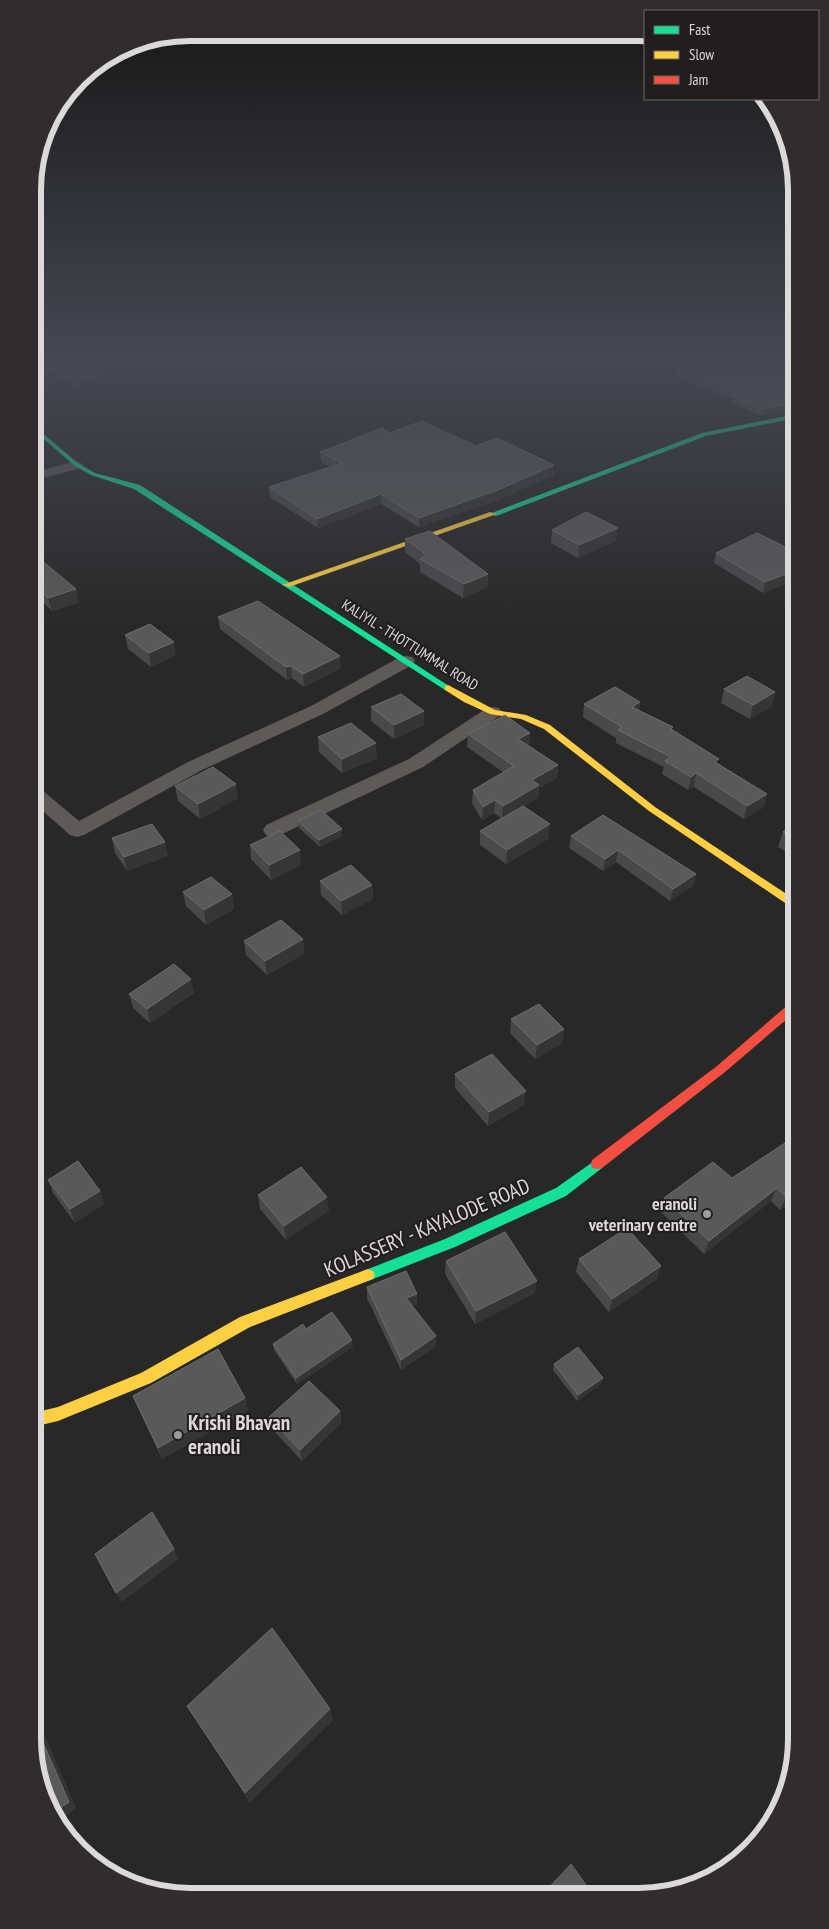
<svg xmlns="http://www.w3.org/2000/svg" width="829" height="1929" font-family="'PT Sans Narrow',sans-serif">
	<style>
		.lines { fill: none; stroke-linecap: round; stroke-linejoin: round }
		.street { fill: #5f5a57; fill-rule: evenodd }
		.fast { fill: #16e098; fill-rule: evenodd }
		.slow { fill: #ffcf43; fill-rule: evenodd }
		.jam { fill: #f24e42; fill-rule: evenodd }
		.wall { fill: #49494a }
		.shaded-wall { fill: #363536 }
		.building { fill: #595959; stroke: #6d6d6d }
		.poi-dot { fill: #9d9c9b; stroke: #211e1d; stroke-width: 2 }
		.labels { text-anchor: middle; stroke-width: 4; stroke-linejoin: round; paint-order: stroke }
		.far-street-label { font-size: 15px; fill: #dcdad9; stroke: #211e1d }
		.poi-label { font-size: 18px; font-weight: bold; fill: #dcdad9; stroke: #211e1d; text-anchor: end }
		.near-street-label { font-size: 21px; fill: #dcdad9; stroke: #211e1d }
		.near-poi-label { font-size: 21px; font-weight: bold; fill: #dcdad9; stroke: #211e1d; text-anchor: start }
		.rim { fill: none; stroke: #dcdad9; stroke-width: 6 }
	</style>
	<rect width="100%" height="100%" fill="#292828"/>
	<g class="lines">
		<!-- street -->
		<path class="street" d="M 73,359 L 92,359 L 90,362 L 33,377 L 33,369 Z
			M 615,359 L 641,359 L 639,362 L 624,365 Z
			M 77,461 L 84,465 L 82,468 L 34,480 L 34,472 Z
			M 406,656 L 412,657 L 415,661 L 412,665 L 323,714 L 202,770 L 84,835 L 77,837 L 70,835 L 35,804 L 35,788 L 42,790 L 79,821 L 188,762 L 311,706 L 400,657 Z
			M 493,707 L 499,708 L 502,712 L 499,716 L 423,767 L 280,835 L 273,837 L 266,835 L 263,830 L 266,825 L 409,759 L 487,708 Z"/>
		<!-- fast -->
		<path class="fast" d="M 792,415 L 792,419 L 706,436 L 496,516 L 489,514 L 702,433 Z
			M 34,426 L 79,464 L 95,473 L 140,485 L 452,688 L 448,691 L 445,690 L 134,489 L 91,475 L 75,466 L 34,431 Z
			M 597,1159 L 602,1160 L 603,1164 L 602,1168 L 566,1196 L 455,1247 L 368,1281 L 363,1279 L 361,1275 L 363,1271 L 445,1239 L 556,1188 Z"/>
		<!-- slow -->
		<path class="slow" d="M 490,512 L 497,514 L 289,587 L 282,585 Z
			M 448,685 L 495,710 L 526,715 L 550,725 L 655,807 L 794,899 L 794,909 L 649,811 L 544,729 L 521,719 L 490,714 L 464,702 L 445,690 L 445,686 Z
			M 368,1269 L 373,1271 L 375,1275 L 373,1279 L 250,1327 L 151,1383 L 58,1421 L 37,1426 L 37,1412 L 58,1407 L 141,1373 L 240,1317 Z"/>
		<!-- jam -->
		<path class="jam" d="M 794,1002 L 794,1013 L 725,1072 L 602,1168 L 597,1169 L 592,1168 L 591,1164 L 592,1160 L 717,1066 L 790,1003 Z"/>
	</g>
	<!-- wall -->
	<path class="wall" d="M 33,359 L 71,359 L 41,365 L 33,360 Z
		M 649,359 L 792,359 L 783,412 L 762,416 L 732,403 L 732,399 L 676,377 L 677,372 Z
		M 52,368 L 106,373 L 107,380 L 75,388 L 54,374 Z
		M 390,433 L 476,446 L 554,465 L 554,475 L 498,500 L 419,527 L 381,504 L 318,528 L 270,497 L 269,487 L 331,467 L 321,462 L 320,452 Z
		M 552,530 L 616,541 L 578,558 L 551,543 Z
		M 405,539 L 488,574 L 487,587 L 463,598 L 420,572 L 420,564 L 405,552 Z
		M 792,550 L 793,574 L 790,575 L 788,583 L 763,593 L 714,563 L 716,553 Z
		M 34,554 L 76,589 L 79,602 L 52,611 L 34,593 Z
		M 218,617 L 341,668 L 304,687 L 292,678 L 287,680 L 220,629 Z
		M 125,635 L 176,655 L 151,667 L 128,649 Z
		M 724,689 L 775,692 L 772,706 L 750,719 L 721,703 Z
		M 640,702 L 639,710 L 673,731 L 718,764 L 767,794 L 764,807 L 744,819 L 694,787 L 688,790 L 662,774 L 664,767 L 616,743 L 616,738 L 583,717 L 584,704 Z
		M 371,707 L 424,711 L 424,725 L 394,739 L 371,721 Z
		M 530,733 L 529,746 L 558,765 L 557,778 L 539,788 L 538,798 L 524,806 L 548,839 L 506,864 L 480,845 L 480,831 L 501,818 L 494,813 L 482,820 L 472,803 L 473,790 L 503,772 L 467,747 L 468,734 Z
		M 318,737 L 377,758 L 342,773 L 319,752 Z
		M 175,786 L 238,798 L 200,819 L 178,801 Z
		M 298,821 L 342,836 L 320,847 L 299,828 Z
		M 793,824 L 793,856 L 778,847 L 783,832 Z
		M 571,836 L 696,874 L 693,886 L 670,901 L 616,862 L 603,871 L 569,848 Z
		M 112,838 L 168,856 L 127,871 L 115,853 Z
		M 250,845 L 301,865 L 271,880 L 251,859 Z
		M 320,881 L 372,885 L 373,899 L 342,915 L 321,895 Z
		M 183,892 L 232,894 L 234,909 L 206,925 L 186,906 Z
		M 303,939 L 304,954 L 267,975 L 246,955 L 244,941 Z
		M 194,993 L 150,1023 L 133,1008 L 129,994 Z
		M 511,1019 L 564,1029 L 562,1043 L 535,1059 L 510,1033 Z
		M 455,1074 L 524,1105 L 488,1126 L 455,1088 Z
		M 794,1137 L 794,1200 L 780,1210 L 771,1201 L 704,1254 L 661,1212 L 664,1198 L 732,1178 Z
		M 48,1180 L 100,1191 L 104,1204 L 75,1223 L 53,1193 Z
		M 258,1195 L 329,1210 L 286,1240 L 260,1209 Z
		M 579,1259 L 657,1279 L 609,1312 L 576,1272 Z
		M 446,1261 L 535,1293 L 475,1324 L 445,1274 Z
		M 367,1287 L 417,1294 L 417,1304 L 412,1306 L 436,1346 L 401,1370 L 367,1298 Z
		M 306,1329 L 353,1347 L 297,1384 L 274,1350 L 273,1344 Z
		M 554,1364 L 603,1378 L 601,1384 L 577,1401 L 553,1370 Z
		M 133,1396 L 245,1398 L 248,1410 L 162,1459 Z
		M 340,1411 L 341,1423 L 302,1461 L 272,1429 L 269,1417 Z
		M 187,1706 L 330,1709 L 333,1720 L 250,1802 Z"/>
	<!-- shaded-wall -->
	<path class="shaded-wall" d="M 40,359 L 71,359 L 41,365 Z
		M 106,373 L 107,380 L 75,388 L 74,382 Z
		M 792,402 L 792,408 L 783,412 L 762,416 L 764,409 Z
		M 554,465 L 554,475 L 498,500 L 419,527 L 419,518 Z
		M 381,494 L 381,504 L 318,528 L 317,519 Z
		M 618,528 L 616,541 L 578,558 L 579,545 Z
		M 792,564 L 793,574 L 790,575 L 788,583 L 763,593 L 765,582 L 785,568 Z
		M 488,574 L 487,587 L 463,598 L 464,584 Z
		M 76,589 L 79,602 L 52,611 L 48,598 Z
		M 174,642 L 176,655 L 151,667 L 149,653 Z
		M 340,656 L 341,668 L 304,687 L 303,674 Z
		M 291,666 L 292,678 L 287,680 L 286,667 Z
		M 775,692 L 772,706 L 750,719 L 753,705 Z
		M 640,702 L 638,715 L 632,707 Z
		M 424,711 L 424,725 L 394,739 L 394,725 Z
		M 530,733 L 529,746 L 518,739 Z
		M 376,743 L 377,758 L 342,773 L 342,759 Z
		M 558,765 L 557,778 L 539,788 L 538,798 L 502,819 L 503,806 L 532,780 Z
		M 696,773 L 694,787 L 688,790 L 691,777 Z
		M 236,784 L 238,798 L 200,819 L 198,804 Z
		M 767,794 L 764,807 L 744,819 L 747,806 Z
		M 495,800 L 494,813 L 482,820 L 483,807 Z
		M 550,824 L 548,839 L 506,864 L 507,850 Z
		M 342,829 L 342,836 L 320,847 L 319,840 Z
		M 165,842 L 168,856 L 127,871 L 124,857 Z
		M 300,850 L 301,865 L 271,880 L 269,865 Z
		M 618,850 L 616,862 L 603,871 L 605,859 Z
		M 696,874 L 693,886 L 670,901 L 673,889 Z
		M 372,885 L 373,899 L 342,915 L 341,901 Z
		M 232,894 L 234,909 L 206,925 L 204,910 Z
		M 303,939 L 304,954 L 267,975 L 265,961 Z
		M 191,979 L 194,993 L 150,1023 L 147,1009 Z
		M 564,1029 L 562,1043 L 535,1059 L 537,1045 Z
		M 526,1091 L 524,1105 L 488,1126 L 489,1112 Z
		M 38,1183 L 44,1197 L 36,1202 L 36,1185 Z
		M 777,1188 L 771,1201 L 704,1254 L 709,1241 Z
		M 100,1191 L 104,1204 L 75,1223 L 70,1209 Z
		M 794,1191 L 794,1200 L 780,1210 L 786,1197 Z
		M 327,1197 L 329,1210 L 286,1240 L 284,1226 Z
		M 661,1266 L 657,1279 L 609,1312 L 612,1299 Z
		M 537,1281 L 535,1293 L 475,1324 L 476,1311 Z
		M 417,1294 L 417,1304 L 406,1309 L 406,1298 Z
		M 436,1336 L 436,1346 L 401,1370 L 401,1360 Z
		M 352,1340 L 353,1347 L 297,1384 L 296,1378 Z
		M 603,1378 L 601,1384 L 577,1401 L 578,1395 Z
		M 245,1398 L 248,1410 L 162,1459 L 158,1448 Z
		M 340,1411 L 341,1423 L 302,1461 L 300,1450 Z
		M 174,1549 L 179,1559 L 122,1602 L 116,1593 Z
		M 330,1709 L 333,1720 L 250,1802 L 245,1793 Z
		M 38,1731 L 46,1738 L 76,1808 L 61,1819 L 56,1811 Z"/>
	<!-- building -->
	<path class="building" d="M 86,359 L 88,359 L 106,373 L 74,382 L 52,368 Z
		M 665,359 L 792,359 L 792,402 L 785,405 L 764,409 L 733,396 L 739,394 L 677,370 L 683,367 Z
		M 422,421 L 476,446 L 497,438 L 554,465 L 498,490 L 419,518 L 381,494 L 317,519 L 269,487 L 342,463 L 320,452 L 382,428 L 390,433 Z
		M 586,512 L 618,528 L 579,545 L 552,530 Z
		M 430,531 L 488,574 L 464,584 L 420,559 L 427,555 L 405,539 Z
		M 757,533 L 792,550 L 792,564 L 785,568 L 791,572 L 765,582 L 716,553 Z
		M 34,554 L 76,589 L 48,598 L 34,583 Z
		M 258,601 L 340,656 L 303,674 L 291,666 L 286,667 L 218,617 Z
		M 150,624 L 174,642 L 149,653 L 125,635 Z
		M 747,676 L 775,692 L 753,705 L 724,689 Z
		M 615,687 L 640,702 L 632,707 L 673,727 L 671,729 L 719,759 L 715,762 L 767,794 L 747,806 L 696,773 L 691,777 L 665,761 L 671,757 L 618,730 L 622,727 L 584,704 Z
		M 401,694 L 424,711 L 394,725 L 371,707 Z
		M 505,715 L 530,733 L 518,739 L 558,765 L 532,780 L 539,785 L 503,806 L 495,800 L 483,807 L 473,790 L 514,766 L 468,734 Z
		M 351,723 L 376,743 L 342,759 L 318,737 Z
		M 213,767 L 236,784 L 198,804 L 175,786 Z
		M 523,806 L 550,824 L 507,850 L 480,831 Z
		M 321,810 L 342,829 L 319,840 L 298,821 Z
		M 603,815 L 696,874 L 673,889 L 618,850 L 605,859 L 571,836 Z
		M 152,824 L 165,842 L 124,857 L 112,838 Z
		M 793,824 L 793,839 L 783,832 Z
		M 280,831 L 300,850 L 269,865 L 250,845 Z
		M 351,865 L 372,885 L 341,901 L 320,881 Z
		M 211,877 L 232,894 L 204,910 L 183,892 Z
		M 281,920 L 303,939 L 265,961 L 244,941 Z
		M 174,964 L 191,979 L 147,1009 L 129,994 Z
		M 539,1004 L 564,1029 L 537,1045 L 511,1019 Z
		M 492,1054 L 526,1091 L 489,1112 L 455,1074 Z
		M 794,1137 L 794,1191 L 786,1197 L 777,1188 L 709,1241 L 664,1198 L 713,1162 L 732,1178 Z
		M 78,1161 L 100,1191 L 70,1209 L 48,1180 Z
		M 301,1167 L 327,1197 L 284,1226 L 258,1195 Z
		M 627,1228 L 661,1266 L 612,1299 L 579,1259 Z
		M 505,1232 L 537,1281 L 476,1311 L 446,1261 Z
		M 406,1271 L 417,1294 L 406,1298 L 436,1336 L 401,1360 L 367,1287 Z
		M 332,1312 L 352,1340 L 296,1378 L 273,1344 L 303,1324 L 306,1329 Z
		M 578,1347 L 603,1378 L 578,1395 L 554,1364 Z
		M 218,1349 L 245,1398 L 158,1448 L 133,1396 Z
		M 309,1381 L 340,1411 L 300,1450 L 269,1417 Z
		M 152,1512 L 174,1549 L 116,1593 L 95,1554 Z
		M 272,1628 L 330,1709 L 245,1793 L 187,1706 Z
		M 38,1731 L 69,1802 L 56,1811 L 38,1779 Z
		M 571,1864 L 591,1892 L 545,1892 Z"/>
	<!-- sky -->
	<linearGradient id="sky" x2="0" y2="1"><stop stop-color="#171616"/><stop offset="0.57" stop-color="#434853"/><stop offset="1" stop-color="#434853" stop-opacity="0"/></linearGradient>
	<rect width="829" height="629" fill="url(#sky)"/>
	<!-- markers -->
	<g class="poi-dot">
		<circle cx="707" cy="1214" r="5"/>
		<circle cx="178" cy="1435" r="5"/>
	</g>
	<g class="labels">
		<!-- far-street labels -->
		<g class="far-street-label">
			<text transform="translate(410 645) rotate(32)" y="5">KALIYIL - THOTTUMMAL ROAD</text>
		</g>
		<!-- poi labels -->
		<g class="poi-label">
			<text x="697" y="1210">eranoli<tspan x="697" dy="21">veterinary centre</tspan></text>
		</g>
		<!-- near-street labels -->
		<g class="near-street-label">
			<text transform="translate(427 1228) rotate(-23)" y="7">KOLASSERY - KAYALODE ROAD</text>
		</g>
		<!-- near-poi labels -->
		<g class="near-poi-label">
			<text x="188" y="1430">Krishi Bhavan<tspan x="188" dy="24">eranoli</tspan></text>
		</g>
	</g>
	<!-- crop -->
	<path d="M0 0H829V1929H0ZM190 41H639A149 149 0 0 1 788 190V1739A149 149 0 0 1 639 1888H190A149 149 0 0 1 41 1739V190A149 149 0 0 1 190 41Z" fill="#302d2c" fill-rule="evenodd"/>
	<path class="rim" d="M190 41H639A149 149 0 0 1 788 190V1739A149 149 0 0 1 639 1888H190A149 149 0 0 1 41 1739V190A149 149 0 0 1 190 41Z"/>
	<!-- legend -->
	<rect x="644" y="10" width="175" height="90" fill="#211e1d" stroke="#6c6968"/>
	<rect x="654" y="26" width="25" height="8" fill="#16e098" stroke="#6c6968"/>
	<text x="689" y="35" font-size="15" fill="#dcdad9">Fast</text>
	<rect x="654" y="51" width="25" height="8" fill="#ffcf43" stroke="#6c6968"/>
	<text x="689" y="60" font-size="15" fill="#dcdad9">Slow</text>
	<rect x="654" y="76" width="25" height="8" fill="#f24e42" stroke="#6c6968"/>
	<text x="689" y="85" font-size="15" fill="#dcdad9">Jam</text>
</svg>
